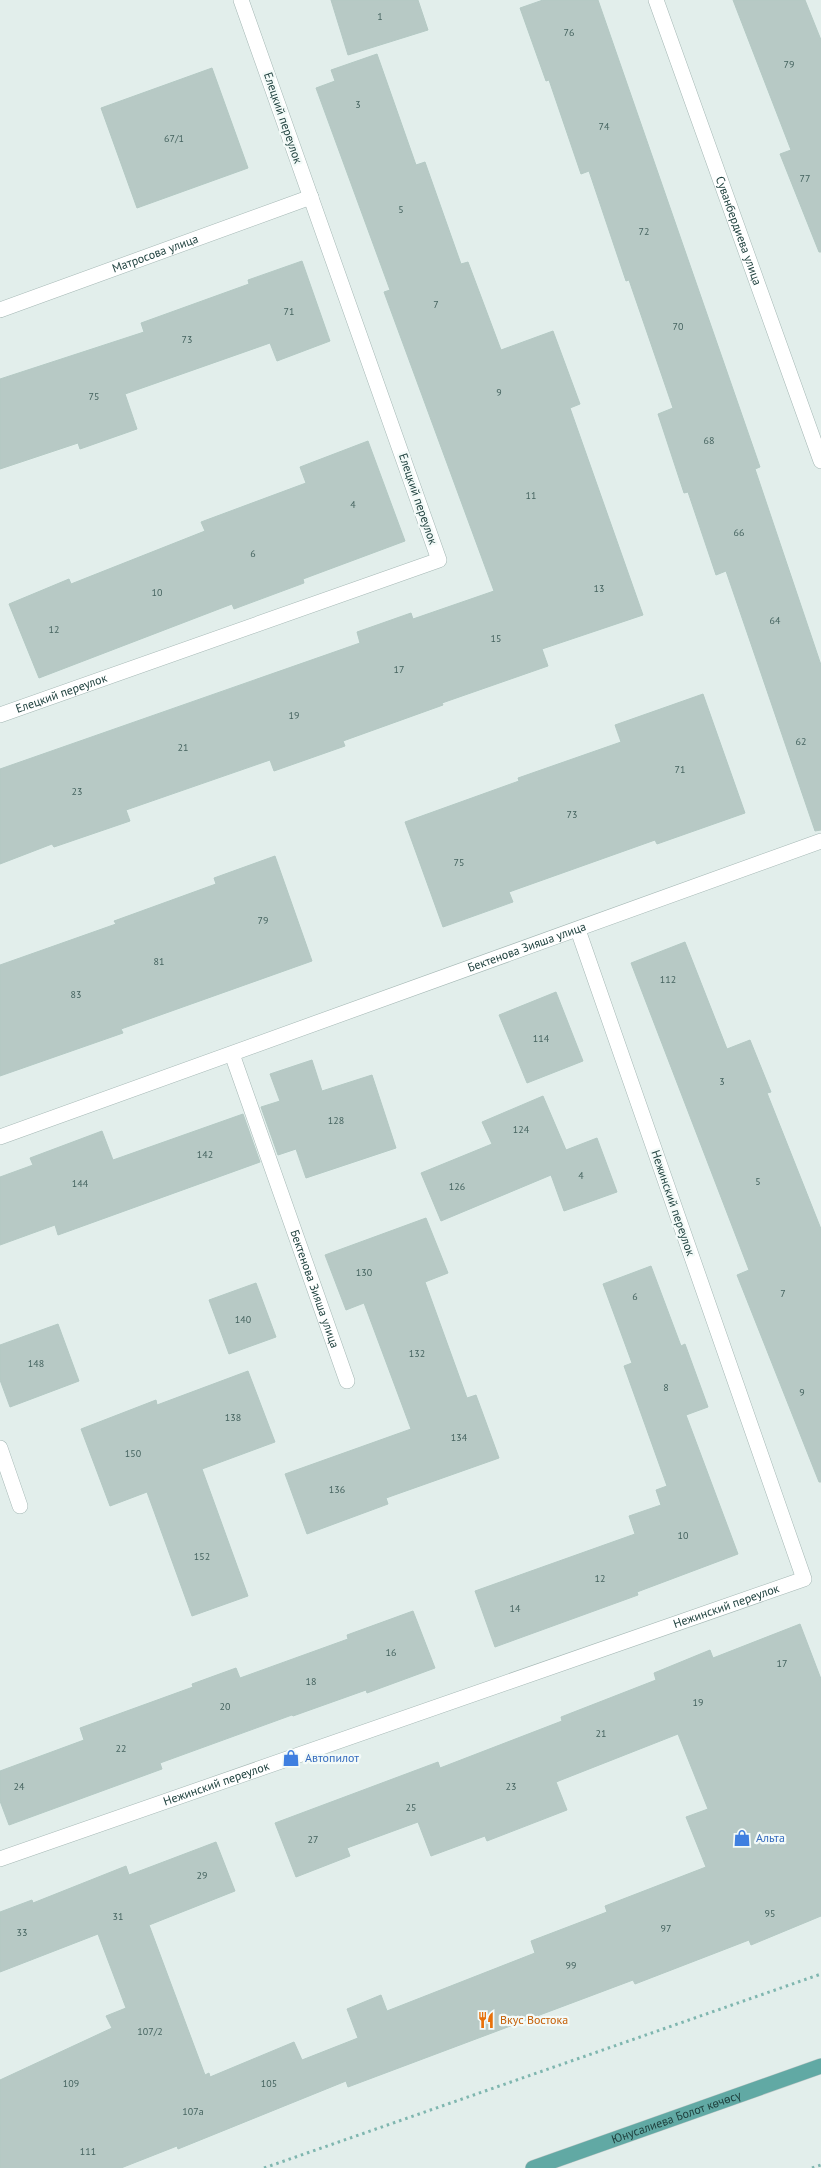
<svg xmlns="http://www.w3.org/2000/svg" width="821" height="2168" font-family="'PT Sans',sans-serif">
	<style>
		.building { fill: #b7c9c5; stroke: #b4c9c4 }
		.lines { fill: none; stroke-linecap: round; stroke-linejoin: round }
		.service-casing { stroke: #a4b7b4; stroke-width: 16 }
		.minor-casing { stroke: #a4b7b4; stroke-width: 16 }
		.primary-casing { stroke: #c1cac9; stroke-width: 16 }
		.path { stroke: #7fb6af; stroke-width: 3; stroke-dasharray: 2.5 4; stroke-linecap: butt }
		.service { stroke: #fff; stroke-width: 15 }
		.minor { stroke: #fff; stroke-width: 15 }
		.primary { stroke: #61a9a4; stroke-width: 15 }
		.labels { text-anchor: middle; stroke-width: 4.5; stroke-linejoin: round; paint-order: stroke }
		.number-label { font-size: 10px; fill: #466460 }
		.street-label { font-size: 12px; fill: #20423f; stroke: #f3faf8 }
		.shop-label { font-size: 12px; fill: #366cbe; stroke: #f3faf8; text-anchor: start }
		.food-label { font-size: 12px; fill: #c56008; stroke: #f3faf8; text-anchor: start }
	</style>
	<rect width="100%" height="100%" fill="#e2eeeb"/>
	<!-- building -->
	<path class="building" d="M 331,0 L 418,0 L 428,30 L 348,55 Z
		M 543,0 L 598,0 L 760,467 L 755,469 L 821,665 L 821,830 L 815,831 L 726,571 L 716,575 L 688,492 L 684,493 L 658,414 L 673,408 L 629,280 L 626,281 L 589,171 L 581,174 L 549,80 L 546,81 L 520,8 Z
		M 733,0 L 805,0 L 821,40 L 821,252 L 819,252 L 780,154 L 791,150 Z
		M 377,54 L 416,165 L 425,162 L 461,264 L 468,262 L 501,350 L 553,331 L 580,404 L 570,408 L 643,615 L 542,649 L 548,666 L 442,703 L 443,705 L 343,741 L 345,746 L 274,771 L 270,760 L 126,810 L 130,821 L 54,847 L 52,844 L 0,864 L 0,769 L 360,643 L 357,632 L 411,613 L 413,619 L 494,591 L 384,292 L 390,290 L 316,88 L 335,81 L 331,70 Z
		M 212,68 L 248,168 L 137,208 L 101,108 Z
		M 302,261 L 330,341 L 277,361 L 270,343 L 125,394 L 137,429 L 80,449 L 78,443 L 0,469 L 0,379 L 144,332 L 141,323 L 249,284 L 248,280 Z
		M 368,441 L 405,541 L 303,579 L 304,583 L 234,609 L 232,604 L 39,678 L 9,604 L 69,579 L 71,584 L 205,531 L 201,522 L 306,483 L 300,467 Z
		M 703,694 L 745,813 L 657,844 L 655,840 L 509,892 L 513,902 L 443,927 L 405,822 L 519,781 L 518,778 L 621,742 L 615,725 Z
		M 275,856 L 312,961 L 121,1029 L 123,1033 L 0,1076 L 0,965 L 116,924 L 114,921 L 216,884 L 214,878 Z
		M 685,942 L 727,1049 L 750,1040 L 771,1092 L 767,1093 L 821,1229 L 821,1482 L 819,1482 L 737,1275 L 749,1270 L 631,963 Z
		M 556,992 L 583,1061 L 527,1083 L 499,1015 Z
		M 312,1060 L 322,1091 L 372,1075 L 396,1148 L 306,1178 L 296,1149 L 278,1155 L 261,1107 L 280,1101 L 270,1074 Z
		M 543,1096 L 566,1150 L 597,1138 L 617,1192 L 564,1211 L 551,1175 L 441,1221 L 421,1173 L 492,1144 L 482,1122 Z
		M 243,1114 L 260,1162 L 58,1235 L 55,1225 L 0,1245 L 0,1177 L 33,1165 L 30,1158 L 102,1131 L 113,1160 Z
		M 426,1218 L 448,1273 L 425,1282 L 467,1398 L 476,1395 L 499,1458 L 386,1498 L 388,1504 L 307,1534 L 285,1474 L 411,1429 L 364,1303 L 346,1310 L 325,1255 Z
		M 651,1266 L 681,1346 L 685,1344 L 708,1407 L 686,1415 L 738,1554 L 637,1592 L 638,1595 L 495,1647 L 475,1591 L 635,1534 L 629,1516 L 661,1505 L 656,1490 L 667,1486 L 624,1366 L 632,1363 L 603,1284 Z
		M 256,1283 L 276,1337 L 229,1354 L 209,1300 Z
		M 58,1324 L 79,1381 L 10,1407 L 0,1380 L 0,1345 Z
		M 248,1371 L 275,1442 L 202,1469 L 248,1596 L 192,1616 L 147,1492 L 110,1506 L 81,1429 L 156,1400 L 157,1405 Z
		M 413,1611 L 435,1668 L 367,1693 L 366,1690 L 293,1716 L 292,1715 L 160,1763 L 162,1769 L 9,1825 L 0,1801 L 0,1771 L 84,1740 L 80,1728 L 193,1687 L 192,1684 L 236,1668 L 240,1678 L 348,1639 L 347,1635 Z
		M 800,1624 L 821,1679 L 821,1916 L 751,1945 L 749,1940 L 635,1984 L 633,1980 L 348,2087 L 346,2081 L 178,2149 L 177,2146 L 121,2168 L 0,2168 L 0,2080 L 112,2028 L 106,2016 L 126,2008 L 98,1934 L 0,1972 L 0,1912 L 32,1900 L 33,1903 L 126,1866 L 129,1875 L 216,1842 L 235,1891 L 149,1925 L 205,2075 L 209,2073 L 210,2077 L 294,2042 L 302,2060 L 358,2038 L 347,2009 L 381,1995 L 387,2011 L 535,1953 L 531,1941 L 607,1912 L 605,1906 L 706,1867 L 686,1817 L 708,1809 L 678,1734 L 556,1782 L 567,1810 L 487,1841 L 485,1836 L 431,1856 L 418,1822 L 347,1848 L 350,1856 L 296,1877 L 275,1823 L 438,1762 L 440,1768 L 562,1721 L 561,1717 L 656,1680 L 654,1673 L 710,1650 L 713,1658 Z"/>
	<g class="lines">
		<!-- service casing -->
		<g class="service-casing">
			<g id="service">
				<path id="s1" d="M 232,1054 L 347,1381"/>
				<path d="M 0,1448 L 20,1506"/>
			</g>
		</g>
		<!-- minor casing -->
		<g class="minor-casing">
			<g id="minor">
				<path id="s2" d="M 656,0 L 821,461"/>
				<path id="s3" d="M 0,310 L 311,197"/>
				<path id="s4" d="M 0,715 L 439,560 L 241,0"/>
				<path id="s5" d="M 0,1137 L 821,841"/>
				<path id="s6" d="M 0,1859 L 804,1579 L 578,930"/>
			</g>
		</g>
		<!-- primary casing -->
		<g class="primary-casing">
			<g id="primary">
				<path id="s7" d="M 533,2168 L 821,2066"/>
			</g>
		</g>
		<!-- path -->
		<path class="path" d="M 264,2168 L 821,1974
			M 812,2168 L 821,2165"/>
		<!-- service -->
		<use href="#service" class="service"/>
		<!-- minor -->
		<use href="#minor" class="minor"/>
		<!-- primary -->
		<use href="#primary" class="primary"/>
	</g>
	<!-- icons -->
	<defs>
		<g id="shop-bare" transform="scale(1.35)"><path d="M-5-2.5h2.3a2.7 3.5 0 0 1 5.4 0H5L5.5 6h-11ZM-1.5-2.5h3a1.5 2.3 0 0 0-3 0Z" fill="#3f7fe0" stroke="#f3faf8" stroke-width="2.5" paint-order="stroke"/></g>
		<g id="restaurant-bare" transform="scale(1.35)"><path d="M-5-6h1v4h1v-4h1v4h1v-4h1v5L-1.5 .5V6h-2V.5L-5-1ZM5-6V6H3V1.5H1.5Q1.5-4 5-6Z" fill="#e8710a" stroke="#f3faf8" stroke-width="2.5" paint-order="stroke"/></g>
	</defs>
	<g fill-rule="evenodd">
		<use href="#shop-bare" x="291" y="1758"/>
		<use href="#shop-bare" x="742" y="1838"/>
		<use href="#restaurant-bare" x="486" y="2020"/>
	</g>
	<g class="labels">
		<!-- number labels -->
		<g class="number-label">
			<text x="380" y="20">1</text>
			<text x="569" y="36">76</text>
			<text x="789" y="68">79</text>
			<text x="358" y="108">3</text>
			<text x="604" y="130">74</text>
			<text x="174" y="142">67/1</text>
			<text x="805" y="182">77</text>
			<text x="401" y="213">5</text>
			<text x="644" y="235">72</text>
			<text x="436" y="308">7</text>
			<text x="289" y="315">71</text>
			<text x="678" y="330">70</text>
			<text x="187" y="343">73</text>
			<text x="499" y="396">9</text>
			<text x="94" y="400">75</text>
			<text x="709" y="444">68</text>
			<text x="531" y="499">11</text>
			<text x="353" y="508">4</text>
			<text x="739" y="536">66</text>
			<text x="253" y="557">6</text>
			<text x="599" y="592">13</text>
			<text x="157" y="596">10</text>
			<text x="775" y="624">64</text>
			<text x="54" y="633">12</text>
			<text x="496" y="642">15</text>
			<text x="399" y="673">17</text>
			<text x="294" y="719">19</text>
			<text x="801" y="745">62</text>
			<text x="183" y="751">21</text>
			<text x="680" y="773">71</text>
			<text x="77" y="795">23</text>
			<text x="572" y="818">73</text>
			<text x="459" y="866">75</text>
			<text x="263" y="924">79</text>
			<text x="159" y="965">81</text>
			<text x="668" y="983">112</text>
			<text x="76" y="998">83</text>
			<text x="541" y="1042">114</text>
			<text x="722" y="1085">3</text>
			<text x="336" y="1124">128</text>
			<text x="521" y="1133">124</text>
			<text x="205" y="1158">142</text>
			<text x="581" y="1179">4</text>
			<text x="758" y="1185">5</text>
			<text x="80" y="1187">144</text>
			<text x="457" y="1190">126</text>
			<text x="364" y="1276">130</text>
			<text x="783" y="1297">7</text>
			<text x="635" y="1300">6</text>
			<text x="243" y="1323">140</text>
			<text x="417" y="1357">132</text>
			<text x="36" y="1367">148</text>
			<text x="666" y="1391">8</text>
			<text x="802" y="1396">9</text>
			<text x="233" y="1421">138</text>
			<text x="459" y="1441">134</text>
			<text x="133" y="1457">150</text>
			<text x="337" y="1493">136</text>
			<text x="683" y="1539">10</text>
			<text x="202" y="1560">152</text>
			<text x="600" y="1582">12</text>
			<text x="515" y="1612">14</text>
			<text x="391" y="1656">16</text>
			<text x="782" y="1667">17</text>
			<text x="311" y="1685">18</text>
			<text x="698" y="1706">19</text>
			<text x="225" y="1710">20</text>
			<text x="601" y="1737">21</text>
			<text x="121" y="1752">22</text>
			<text x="19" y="1790">24</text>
			<text x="511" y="1790">23</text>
			<text x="411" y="1811">25</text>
			<text x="313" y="1843">27</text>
			<text x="202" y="1879">29</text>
			<text x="770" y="1917">95</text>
			<text x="118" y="1920">31</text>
			<text x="666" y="1932">97</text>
			<text x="22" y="1936">33</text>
			<text x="571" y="1969">99</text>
			<text x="150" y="2035">107/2</text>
			<text x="71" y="2087">109</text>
			<text x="269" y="2087">105</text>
			<text x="193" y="2115">107а</text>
			<text x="88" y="2155">111</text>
		</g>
		<!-- street labels -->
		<g class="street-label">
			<text transform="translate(283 118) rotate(71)" y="4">Елецкий переулок</text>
			<text dy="4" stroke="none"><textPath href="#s2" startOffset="245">Суванбердиева улица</textPath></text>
			<text dy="4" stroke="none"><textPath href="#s3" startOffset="165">Матросова улица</textPath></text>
			<text transform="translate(418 499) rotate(71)" y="4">Елецкий переулок</text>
			<text dy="4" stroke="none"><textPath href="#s4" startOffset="65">Елецкий переулок</textPath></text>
			<text dy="4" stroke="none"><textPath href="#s5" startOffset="560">Бектенова Зияша улица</textPath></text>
			<text transform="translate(673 1203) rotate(71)" y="4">Нежинский переулок</text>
			<text dy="4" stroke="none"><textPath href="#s1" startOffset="249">Бектенова Зияша улица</textPath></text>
			<text dy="4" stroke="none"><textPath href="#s6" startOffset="769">Нежинский переулок</textPath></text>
			<text dy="4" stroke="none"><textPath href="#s6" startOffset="229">Нежинский переулок</textPath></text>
			<text dy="4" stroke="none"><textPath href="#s7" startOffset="152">Юнусалиева Болот көчөсү</textPath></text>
		</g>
		<!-- shop labels -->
		<g class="shop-label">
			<text x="305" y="1762">Автопилот</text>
			<text x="756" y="1842">Альта</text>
		</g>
		<!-- food labels -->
		<g class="food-label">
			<text x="500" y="2024">Вкус Востока</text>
		</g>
	</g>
</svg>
